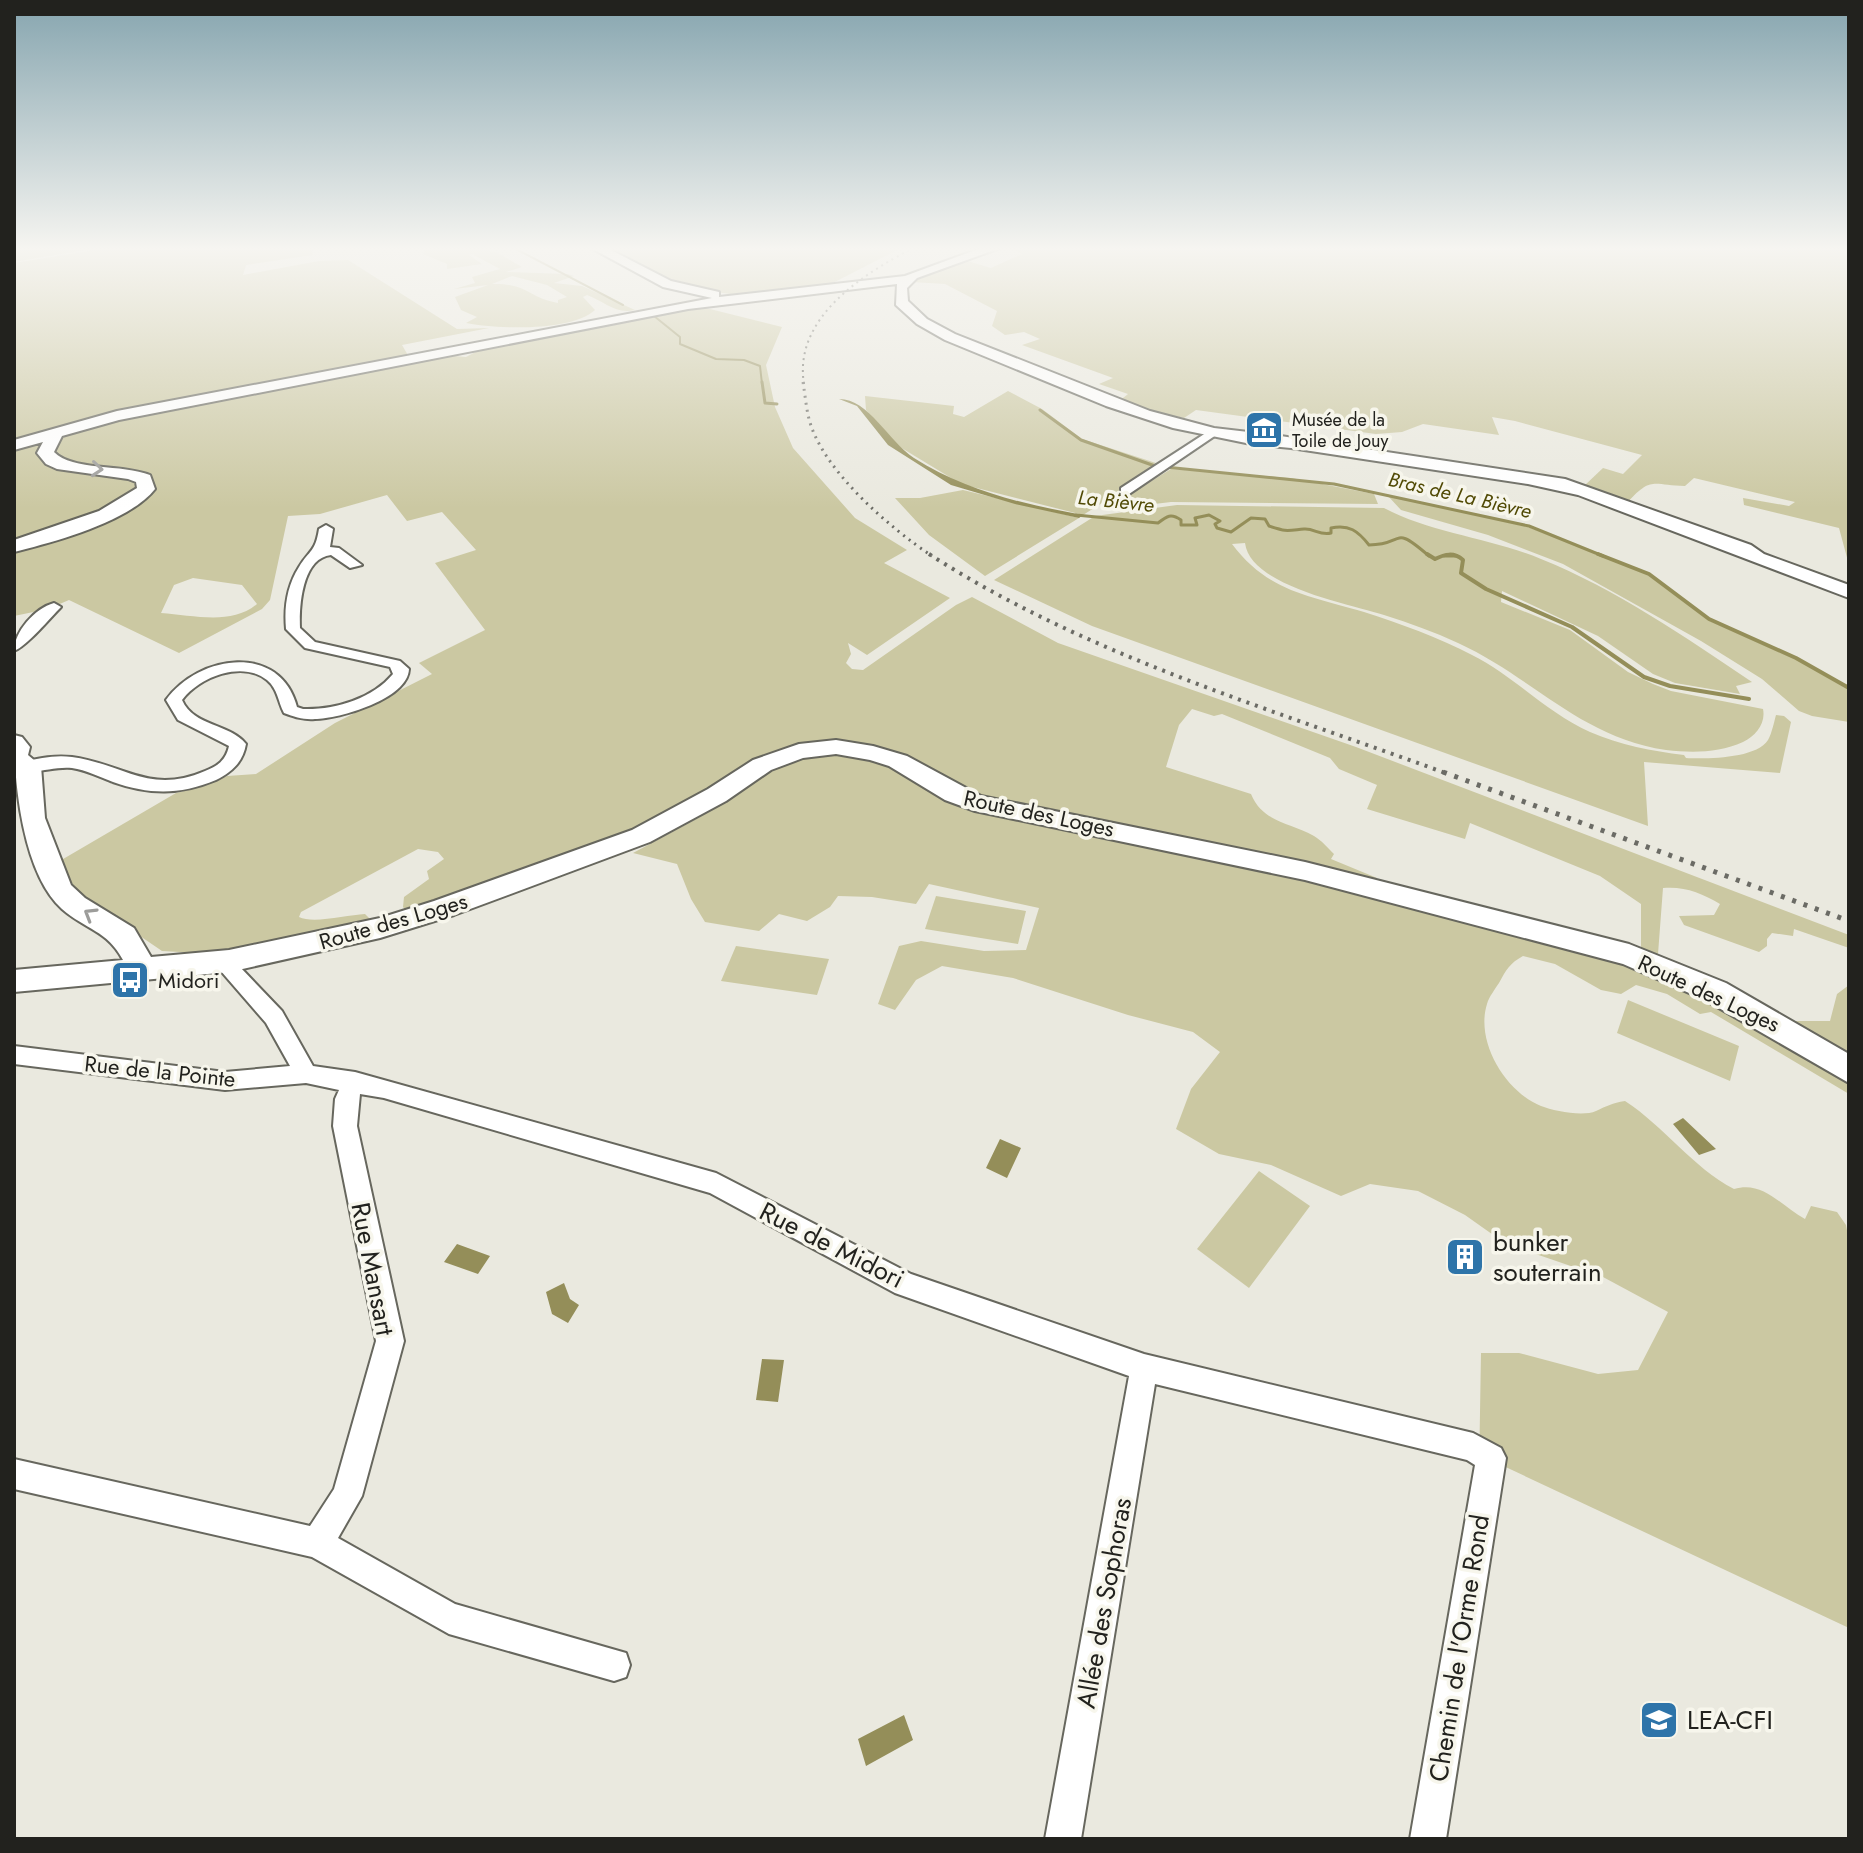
<svg xmlns="http://www.w3.org/2000/svg" width="1863" height="1853" font-family="Jost,sans-serif">
	<style>
		.green { fill: #cbc8a2; fill-rule: evenodd }
		.water { fill: #948e59 }
		.lines { fill: none; stroke-linecap: round; stroke-linejoin: round }
		.stream-far2 { stroke: #948e59; stroke-width: 2 }
		.stream-far1 { stroke: #948e59; stroke-width: 3 }
		.stream { stroke: #948e59; stroke-width: 4 }
		.street-casing { stroke: #67675e; stroke-width: 4 }
		.secondary-casing { stroke: #67675e; stroke-width: 4 }
		.street { fill: #fff; fill-rule: evenodd }
		.secondary { fill: #fff; fill-rule: evenodd }
		.rail-far3 { stroke: #6b6b65; stroke-width: 2; stroke-dasharray: 2 4; stroke-linecap: butt }
		.rail-far2 { stroke: #6b6b65; stroke-width: 3; stroke-dasharray: 2 5; stroke-linecap: butt }
		.rail-far1 { stroke: #6b6b65; stroke-width: 4; stroke-dasharray: 3 6; stroke-linecap: butt }
		.rail { stroke: #6b6b65; stroke-width: 5; stroke-dasharray: 4 8; stroke-linecap: butt }
		.oneway { stroke: #9c9c9a }
		.labels { text-anchor: middle; stroke-width: 7; stroke-linejoin: round; paint-order: stroke }
		.far-poi-label { font-size: 18px; fill: #22221e; stroke: #f7f6ec; text-anchor: start }
		.far-water-label { font-size: 20px; font-style: italic; fill: #514a05; stroke: #f7f6ec }
		.street-label { font-size: 22px; fill: #22221e; stroke: #f7f6ec }
		.poi-label { font-size: 22px; fill: #22221e; stroke: #f7f6ec; text-anchor: start }
		.near-poi-label { font-size: 26px; fill: #22221e; stroke: #f7f6ec; text-anchor: start }
		.near-street-label { font-size: 26px; fill: #22221e; stroke: #f7f6ec }
	</style>
	<rect width="100%" height="100%" fill="#eae9df"/>
	<!-- green -->
	<path class="green" d="M 14,248 L 97,248 L 14,262 Z
		M 107,248 L 311,248 L 313,255 L 246,265 L 243,275 L 319,261 L 348,260 L 457,329 L 489,328 L 402,345 L 409,357 L 82,420 L 14,441 L 14,263 Z
		M 426,248 L 494,248 L 488,251 L 496,252 L 522,267 L 506,272 L 567,274 L 574,276 L 554,283 L 582,286 L 635,310 C 616,315 604,301 587,295 L 583,297 L 595,310 C 571,332 497,329 466,323 L 477,317 L 461,310 L 455,297 L 488,285 L 454,289 L 475,283 L 472,277 L 500,269 L 472,254 L 469,255 L 482,264 L 447,269 L 447,264 L 423,254 ZM 512,276 L 547,285 L 567,297 L 558,300 L 558,303 C 528,298 528,283 492,284 Z
		M 604,248 L 901,248 L 825,287 L 737,295 L 681,287 Z
		M 1010,248 L 1849,248 L 1849,565 L 1839,528 L 1744,505 L 1743,498 L 1789,506 L 1795,502 L 1694,478 L 1685,486 C 1654,486 1652,475 1628,502 L 1584,486 L 1603,468 L 1623,474 L 1642,455 L 1515,421 L 1492,417 L 1499,435 L 1423,424 L 1402,432 L 1376,434 L 1196,410 L 1184,418 L 1170,415 L 1164,418 L 1118,402 L 1128,394 L 1099,384 L 1113,378 L 1022,345 L 1040,339 L 1024,332 L 1005,335 L 992,326 L 997,311 L 945,284 L 912,282 L 926,274 L 964,260 L 991,268 L 1022,254 Z
		M 698,306 L 782,327 L 766,365 L 775,407 L 793,448 L 855,518 L 907,550 L 884,563 L 950,598 L 867,655 L 848,643 L 851,654 L 846,663 L 852,669 L 863,670 L 956,605 L 972,597 L 1058,643 L 1356,747 L 1849,935 L 1849,948 L 1794,929 L 1793,936 L 1772,933 L 1767,939 L 1767,946 L 1759,952 L 1684,925 L 1679,916 L 1714,915 L 1720,904 C 1702,893 1684,886 1663,888 L 1658,954 L 1641,948 L 1641,904 L 1600,876 L 1470,823 L 1465,839 L 1367,809 L 1377,785 L 1339,769 L 1330,758 L 1222,714 L 1214,716 L 1192,709 L 1179,725 L 1166,767 L 1251,794 C 1263,823 1290,822 1314,836 C 1321,840 1328,848 1334,854 L 1331,859 L 1377,878 L 1372,880 L 972,794 L 905,760 L 804,744 L 657,822 L 408,913 L 403,907 L 404,897 L 429,879 L 427,871 L 444,859 L 438,852 L 418,849 L 301,912 L 299,917 C 313,924 347,915 365,914 L 373,922 L 216,954 L 162,951 L 74,891 L 58,862 L 176,793 L 204,786 L 227,776 L 256,774 L 335,723 L 432,674 L 419,663 L 485,630 L 435,563 L 476,550 L 442,512 L 407,521 L 387,495 L 320,514 L 288,516 L 270,600 L 262,609 L 179,653 L 69,600 L 48,609 L 14,616 L 14,450 L 80,429 L 452,352 L 455,356 L 466,357 L 481,349 ZM 193,578 L 242,585 L 257,604 C 231,626 193,615 161,613 L 174,585 Z
		M 1008,391 L 1042,409 L 1082,439 L 1162,465 L 1083,515 L 961,484 L 895,444 L 866,410 L 865,396 L 954,406 L 953,414 L 964,417 Z
		M 1171,469 L 1291,478 L 1374,494 L 1378,504 L 1171,502 L 1104,510 Z
		M 963,490 L 1079,518 L 985,576 L 929,535 L 895,498 L 920,498 Z
		M 1388,496 L 1523,525 L 1640,570 L 1665,585 L 1710,621 L 1813,667 L 1849,686 L 1849,722 L 1812,716 L 1799,711 L 1762,679 L 1701,641 L 1563,564 L 1488,535 L 1401,510 Z
		M 1177,505 L 1384,508 C 1431,533 1491,538 1541,559 C 1616,589 1685,637 1752,682 L 1736,686 L 1740,694 L 1675,683 L 1653,674 L 1598,636 L 1502,591 L 1501,602 L 1570,630 L 1628,672 L 1653,684 L 1671,691 L 1763,709 C 1766,723 1756,736 1743,742 C 1719,753 1692,753 1666,750 C 1580,737 1534,678 1458,643 C 1434,632 1410,623 1384,615 C 1350,604 1250,586 1245,543 L 1232,544 C 1268,592 1310,596 1364,612 C 1401,624 1438,637 1472,655 C 1514,676 1547,713 1590,732 C 1620,745 1652,751 1684,755 L 1686,758 C 1705,759 1756,759 1768,740 C 1772,733 1774,722 1776,715 L 1784,716 L 1791,722 L 1780,773 L 1644,762 L 1648,826 L 1092,626 L 994,580 L 1095,516 Z
		M 839,751 L 864,754 L 940,793 L 1304,877 L 1571,945 L 1677,984 L 1849,1078 L 1849,1094 L 1711,1012 L 1700,1014 L 1667,994 L 1636,985 L 1621,994 L 1601,990 L 1555,964 L 1523,956 C 1510,963 1506,970 1499,983 C 1495,989 1489,997 1487,1004 C 1475,1042 1506,1092 1541,1106 C 1554,1111 1583,1117 1596,1111 C 1607,1106 1612,1103 1625,1101 C 1665,1127 1692,1167 1734,1189 C 1763,1180 1781,1206 1805,1219 L 1811,1206 L 1837,1212 L 1846,1225 L 1849,1241 L 1849,1628 L 1497,1463 L 1479,1472 L 1481,1353 L 1519,1353 L 1598,1374 L 1638,1370 L 1668,1312 L 1603,1277 L 1506,1244 L 1465,1215 L 1418,1191 L 1370,1184 L 1341,1196 L 1271,1165 L 1219,1154 L 1176,1129 L 1191,1089 L 1220,1052 L 1193,1032 L 1128,1015 L 1013,978 L 942,966 L 916,980 L 895,1010 L 878,1004 L 899,946 L 921,941 L 984,951 L 1026,950 L 1039,908 L 929,884 L 916,904 L 872,897 L 838,896 L 830,907 L 807,921 L 779,914 L 759,931 L 705,922 L 691,899 L 677,864 L 633,853 L 700,817 L 761,769 L 803,755 Z
		M 936,896 L 1026,911 L 1018,944 L 925,929 Z
		M 736,946 L 829,959 L 817,995 L 721,981 Z
		M 1849,985 L 1849,1058 L 1789,1021 L 1830,1021 L 1837,994 Z
		M 1628,1000 L 1739,1046 L 1730,1081 L 1617,1033 Z
		M 1259,1171 L 1310,1206 L 1249,1288 L 1197,1249 Z"/>
	<!-- water -->
	<path class="water" d="M 839,399 C 869,399 888,441 914,458 C 966,491 1023,504 1083,515 L 1079,518 L 1015,504 L 951,485 L 888,445 L 857,406 Z
		M 1683,1118 L 1716,1149 L 1699,1155 L 1673,1124 Z
		M 1000,1139 L 1021,1148 L 1007,1178 L 986,1168 Z
		M 457,1244 L 490,1256 L 478,1274 L 444,1262 Z
		M 564,1283 L 570,1299 L 579,1305 L 568,1323 L 552,1314 L 546,1292 Z
		M 762,1359 L 784,1360 L 778,1402 L 756,1400 Z
		M 904,1715 L 913,1740 L 866,1766 L 858,1739 Z"/>
	<g class="lines">
		<!-- stream-far2 -->
		<path class="stream-far2" d="M 514,248 L 623,305
			M 654,316 L 680,337 L 680,344 L 716,359 L 744,360 L 760,366 L 762,384"/>
		<!-- stream-far1 -->
		<path class="stream-far1" d="M 762,382 L 765,403 L 777,404
			M 1040,410 L 1081,440 L 1155,466 L 1334,484 L 1529,526 L 1603,556
			M 1076,515 L 1158,523 C 1167,516 1171,513 1181,520 L 1181,525 L 1197,525 L 1195,518 L 1209,515 L 1220,521 L 1215,524 L 1217,528 L 1231,532 L 1251,518 L 1265,519 L 1269,526 C 1288,532 1285,531 1304,529 C 1314,528 1320,536 1331,533 L 1331,528 C 1349,524 1358,531 1369,545 C 1406,545 1391,523 1429,556
			M 1444,556 L 1457,556"/>
		<!-- stream -->
		<path class="stream" d="M 1427,554 L 1435,559 C 1445,554 1454,552 1463,560 L 1461,573 L 1486,589 L 1572,627 L 1644,677 L 1670,686 L 1749,699
			M 1598,554 L 1649,574 L 1709,619 L 1796,658 L 1849,688"/>
		<!-- street casing -->
		<g class="street-casing">
			<path id="street" d="M 1209,431 L 1219,433 L 1129,494 L 1121,494 L 1121,488 Z
				M 326,525 L 333,529 L 330,547 L 339,548 L 362,565 L 350,568 L 331,555 C 302,558 299,606 300,628 L 315,642 L 400,661 L 409,669 C 408,699 339,719 315,719 C 304,720 295,717 284,713 C 278,702 278,689 267,680 C 242,660 199,677 182,700 C 194,727 229,723 246,744 C 243,762 232,772 216,780 C 180,795 150,795 113,782 C 100,777 86,770 72,768 C 55,766 38,774 23,770 L 20,766 L 23,762 C 40,758 55,755 72,757 C 124,764 149,795 205,771 C 218,766 226,760 229,746 L 178,720 L 166,700 C 198,655 280,642 297,707 L 303,709 C 335,710 372,699 393,674 L 390,667 L 305,648 L 286,629 C 284,607 287,586 299,567 C 310,549 315,553 319,529 Z
				M 54,603 L 61,607 C 50,618 27,646 14,651 C 14,632 35,608 54,603 Z
				M 229,953 L 236,956 L 240,967 L 282,1011 L 313,1066 L 355,1072 L 716,1173 L 911,1274 L 1144,1354 L 1473,1433 L 1501,1448 L 1506,1458 L 1446,1839 L 1410,1839 L 1475,1465 L 1467,1460 L 1155,1384 L 1081,1839 L 1045,1839 L 1129,1376 L 895,1293 L 710,1193 L 384,1098 L 360,1094 L 357,1126 L 404,1341 L 362,1496 L 338,1538 L 455,1604 L 626,1653 L 630,1665 L 626,1677 L 614,1681 L 449,1634 L 312,1557 L 14,1489 L 14,1459 L 310,1526 L 334,1489 L 376,1341 L 333,1126 L 335,1099 L 339,1090 L 306,1083 L 225,1090 L 14,1064 L 14,1046 L 225,1072 L 290,1066 L 266,1023 L 220,970 L 222,956 Z"/>
		</g>
		<!-- secondary casing -->
		<g class="secondary-casing">
			<path id="secondary" d="M 591,248 L 607,248 L 671,281 L 719,292 L 719,297 L 905,276 L 981,248 L 1000,248 L 917,278 L 907,288 L 908,301 L 927,319 L 955,334 L 1150,411 L 1214,428 L 1274,435 L 1565,479 L 1751,545 L 1764,554 L 1849,585 L 1849,598 L 1578,495 L 1528,484 L 1291,448 L 1251,444 L 1173,428 L 1106,406 L 945,340 L 917,324 L 896,305 L 897,284 L 688,309 L 119,420 L 62,436 L 54,452 C 72,471 123,464 150,475 L 155,489 C 129,522 54,542 14,552 L 14,540 L 99,511 L 137,488 L 136,482 L 128,479 L 57,469 L 46,464 L 37,453 L 43,442 L 14,450 L 14,440 L 117,411 L 712,298 L 663,287 Z
				M 14,735 L 22,737 L 30,747 L 28,755 L 41,766 L 45,818 L 71,885 L 85,898 L 134,928 L 151,957 L 229,950 L 380,918 L 434,901 L 632,830 L 708,789 L 753,760 L 799,744 L 836,740 L 873,746 L 907,756 L 981,796 L 1305,862 L 1629,944 L 1726,983 L 1849,1054 L 1849,1083 L 1705,1000 L 1623,964 L 1305,880 L 975,811 L 945,800 L 889,766 L 870,760 L 836,754 L 803,758 L 771,770 L 726,801 L 650,842 L 454,915 L 380,938 L 229,972 L 14,992 L 14,970 L 123,960 C 107,930 86,930 62,909 C 23,874 14,783 14,735 Z"/>
		</g>
		<!-- street -->
		<use href="#street" class="street"/>
		<!-- secondary -->
		<use href="#secondary" class="secondary"/>
		<!-- rail-far3 -->
		<path class="rail-far3" d="M 804,384 C 793,318 863,274 913,248"/>
		<!-- rail-far2 -->
		<path class="rail-far2" d="M 803,382 C 805,394 806,407 809,419 C 822,470 890,528 932,556"/>
		<!-- rail-far1 -->
		<path class="rail-far1" d="M 929,554 C 1087,656 1272,709 1448,774"/>
		<!-- rail -->
		<path class="rail" d="M 1443,772 L 1849,921"/>
	</g>
	<!-- one-way arrows -->
	<defs><path id="oneway-chevron" d="M-2-3.5L2.5 0L-2 3.5" fill="none" stroke-width="1.6" stroke-linecap="round" stroke-linejoin="round" transform="scale(2)"/></defs>
	<g class="oneway">
		<use href="#oneway-chevron" transform="translate(97 469) rotate(5)"/>
		<use href="#oneway-chevron" transform="translate(90 914) rotate(-149)"/>
	</g>
	<!-- sky -->
	<linearGradient id="sky" x2="0" y2="1"><stop stop-color="#86a5af"/><stop offset="0.49" stop-color="#f6f5f1"/><stop offset="1" stop-color="#f6f5f1" stop-opacity="0"/></linearGradient>
	<rect width="1863" height="508" fill="url(#sky)"/>
	<!-- icons -->
	<defs>
		<g id="museum-square" transform="scale(2)"><rect x="-9" y="-9" width="18" height="18" rx="4" fill="#2e74a9" stroke="#f7f6ec"/><path d="M0-6L6-3V-2H-6V-3ZM-5-1h2V3h-2ZM-1-1h2V3h-2ZM3-1h2V3H3ZM-6 4H6V6H-6Z" fill="#fff"/></g>
		<g id="bus-square" transform="scale(2)"><rect x="-9" y="-9" width="18" height="18" rx="4" fill="#2e74a9" stroke="#f7f6ec"/><path d="M-5-6H5V4H4V6H2V4H-2V6H-4V4H-5ZM-3.5-4V0h7V-4ZM-3.5 1.2v1.5H-2V1.2ZM2 1.2v1.5H3.5V1.2Z" fill="#fff"/></g>
		<g id="building-square" transform="scale(2)"><rect x="-9" y="-9" width="18" height="18" rx="4" fill="#2e74a9" stroke="#f7f6ec"/><path d="M-4-6H4V6H1V3H-1V6H-4ZM-2.5-4.3h1.7v1.8h-1.7ZM.8-4.3h1.7v1.8H.8ZM-2.5-1h1.7V.8h-1.7ZM.8-1h1.7V.8H.8Z" fill="#fff"/></g>
		<g id="school-square" transform="scale(2)"><rect x="-9" y="-9" width="18" height="18" rx="4" fill="#2e74a9" stroke="#f7f6ec"/><path d="M0-5L7-2L0 1L-7-2ZM-4 1L0 2.5L4 1V4Q0 6-4 4Z" fill="#fff"/></g>
	</defs>
	<g fill-rule="evenodd">
		<use href="#museum-square" x="1264" y="430"/>
		<use href="#bus-square" x="130" y="980"/>
		<use href="#building-square" x="1465" y="1257"/>
		<use href="#school-square" x="1659" y="1720"/>
	</g>
	<g class="labels">
		<!-- far-poi labels -->
		<g class="far-poi-label">
			<text x="1292" y="426">Musée de la<tspan x="1292" dy="21">Toile de Jouy</tspan></text>
		</g>
		<!-- far-water labels -->
		<g class="far-water-label">
			<text transform="translate(1460 495) rotate(13)" y="7">Bras de La Bièvre</text>
			<text transform="translate(1116 501) rotate(6)" y="7">La Bièvre</text>
		</g>
		<!-- street labels -->
		<g class="street-label">
			<text transform="translate(1039 813) rotate(12)" y="8">Route des Loges</text>
			<text transform="translate(393 921) rotate(-16)" y="8">Route des Loges</text>
			<text transform="translate(1709 993) rotate(25)" y="8">Route des Loges</text>
			<text transform="translate(160 1071) rotate(6)" y="8">Rue de la Pointe</text>
		</g>
		<!-- poi labels -->
		<g class="poi-label">
			<text x="158" y="988">Midori</text>
		</g>
		<!-- near-poi labels -->
		<g class="near-poi-label">
			<text x="1493" y="1251">bunker<tspan x="1493" dy="30">souterrain</tspan></text>
			<text x="1687" y="1729">LEA-CFI</text>
		</g>
		<!-- near-street labels -->
		<g class="near-street-label">
			<text transform="translate(832 1245) rotate(27)" y="9">Rue de Midori</text>
			<text transform="translate(373 1269) rotate(79)" y="9">Rue Mansart</text>
			<text transform="translate(1104 1603) rotate(-80)" y="9">Allée des Sophoras</text>
			<text transform="translate(1459 1648) rotate(-81)" y="9">Chemin de l'Orme Rond</text>
		</g>
	</g>
	<!-- border -->
	<rect width="1863" height="1853" fill="none" stroke="#22221e" stroke-width="32"/>
</svg>
